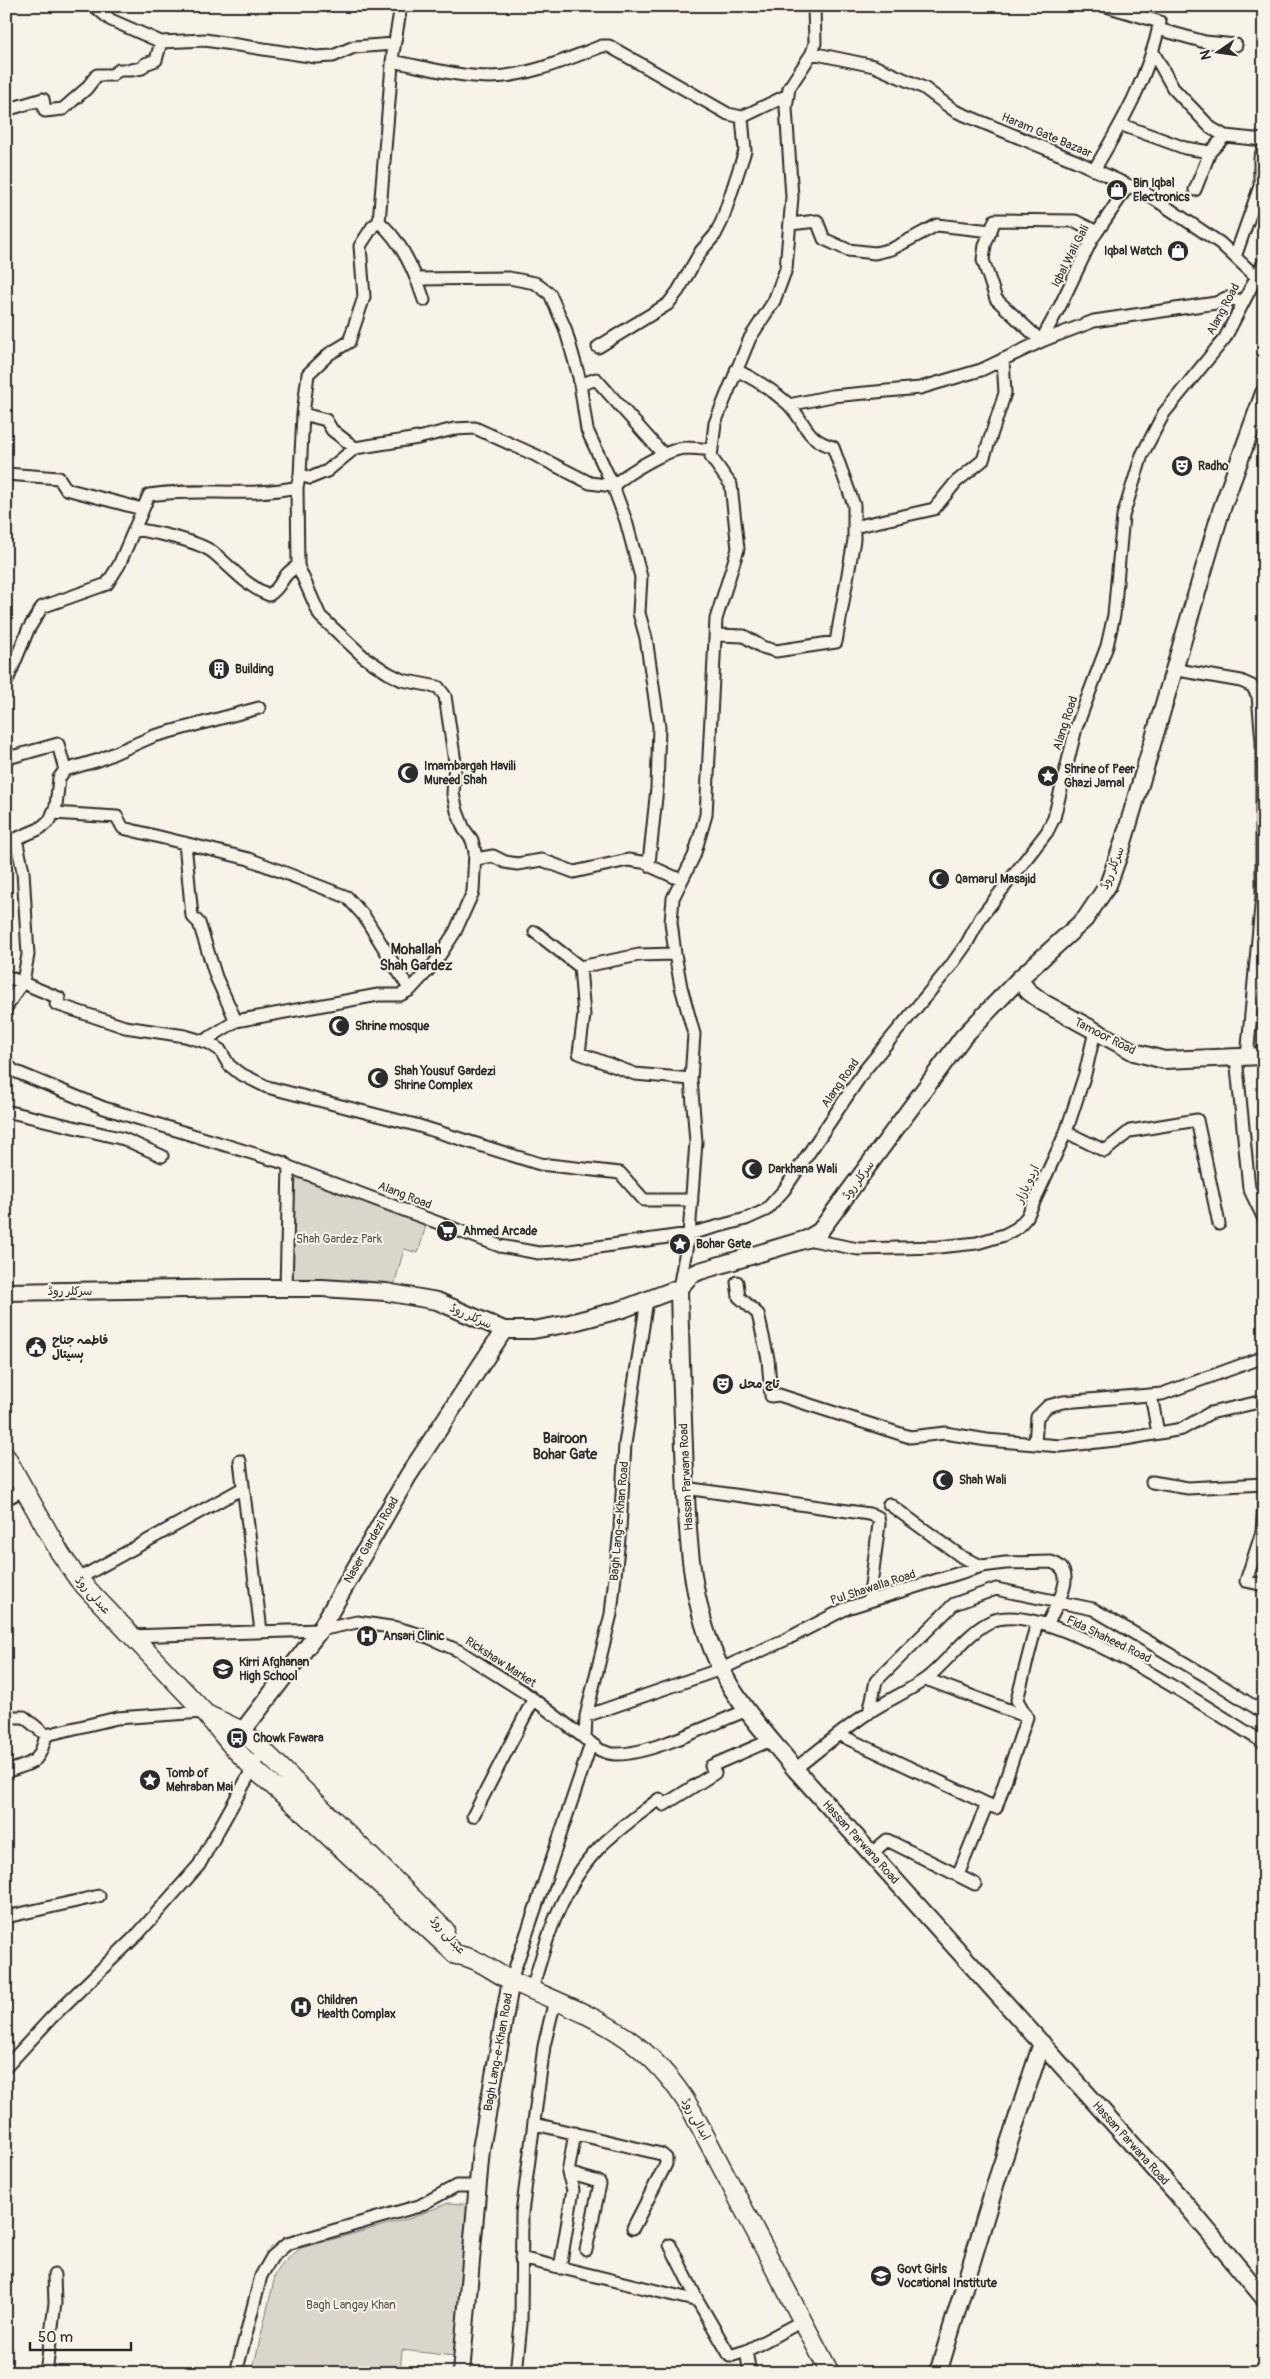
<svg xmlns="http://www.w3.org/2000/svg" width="1270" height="2379" font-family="Pangolin,'Playpen Sans Arabic',sans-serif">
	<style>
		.green { fill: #dad6cc; stroke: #82807c }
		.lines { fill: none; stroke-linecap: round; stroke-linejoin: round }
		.street-casing { stroke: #2b2b2b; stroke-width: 15 }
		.secondary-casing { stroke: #2b2b2b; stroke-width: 20 }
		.primary-casing { stroke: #2b2b2b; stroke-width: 21 }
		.street { stroke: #f7f3e8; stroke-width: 11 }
		.secondary { stroke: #f7f3e8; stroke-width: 16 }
		.primary { stroke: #f7f3e8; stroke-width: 18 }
		.labels { text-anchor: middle; stroke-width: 4; stroke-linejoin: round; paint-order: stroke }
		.street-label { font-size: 12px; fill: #2b2b2b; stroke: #f7f3e8 }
		.poi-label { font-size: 12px; font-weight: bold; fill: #2b2b2b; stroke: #f7f3e8; text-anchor: start }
		.park-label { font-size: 12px; fill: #575653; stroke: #f7f3e8 }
		.neighbourhood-label { font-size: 14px; font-weight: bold; fill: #2b2b2b; stroke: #f7f3e8 }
	</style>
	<rect width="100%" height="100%" fill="#f7f3e8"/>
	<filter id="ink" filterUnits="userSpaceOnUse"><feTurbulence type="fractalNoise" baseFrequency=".02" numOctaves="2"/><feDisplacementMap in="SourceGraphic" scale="10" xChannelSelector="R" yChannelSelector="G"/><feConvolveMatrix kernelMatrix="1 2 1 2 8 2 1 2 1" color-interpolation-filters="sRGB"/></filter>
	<g filter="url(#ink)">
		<!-- green -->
		<path class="green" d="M 289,1167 L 428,1219 L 418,1253 L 404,1249 L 392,1293 L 286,1288 Z
			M 448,2203 L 476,2205 L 462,2357 L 402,2350 L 400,2373 L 252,2373 L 275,2276 C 281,2263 290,2257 301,2248 L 411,2218 Z"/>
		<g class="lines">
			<!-- street casing -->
			<g class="street-casing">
				<path id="street" d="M 94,6 L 111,20 L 161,42 L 205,40 L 316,57 L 333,56 L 354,47 L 394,44
					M 1158,29 L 1205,42 L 1236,45
					M 1153,52 L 1173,88 L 1211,128 L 1225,136 L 1264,140
					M 812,53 L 874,66 L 924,88 L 955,111 L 1076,161 L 1147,194 L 1220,243 L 1264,284
					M 392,61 C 424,67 458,77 491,77 C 530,76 567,59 602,46 L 609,46 L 728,114 L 742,117 L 788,95
					M 6,110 L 43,99 L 45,111 L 63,109 L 86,89 L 97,75 L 112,75 L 119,70 L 131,70 L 142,68 L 145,64 L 156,60 L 161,42
					M 1122,125 L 1185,148 L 1210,152
					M 1094,170 C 1122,123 1149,76 1160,22 L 1106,6
					M 1260,186 L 1260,158 L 1264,147
					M 1195,190 L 1210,152 L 1225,136
					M 379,222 C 402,241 415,272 424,300
					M 790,224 L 817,221 L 824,239 L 848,250 L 875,253 L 892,249 L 937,225 L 991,231
					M 1097,232 L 1075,221 L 995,220 L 985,245 L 983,260 L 996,299 L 1041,341 L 1060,306 L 1092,239 L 1097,232 L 1128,186
					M 1235,257 L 1260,186 L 1264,186
					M 417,279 L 509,278 L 535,283 L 550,294 L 565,328 L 579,377 L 587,430 L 613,486 L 626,521 L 641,577 L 639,613 L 646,638 L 659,727 L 657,788 L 649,863
					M 598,347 L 668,304 L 678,291 L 701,251 L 715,235 L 722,221 L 745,151 L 742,117
					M 580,385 L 596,379 L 663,454
					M 789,405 L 832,396 L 920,388 L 981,370 L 1044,340 L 1094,321 L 1216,303 L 1226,298 L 1243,301
					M 303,414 L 326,420 L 332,430 L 355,448
					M 6,474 L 59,478 L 66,489 L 142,509
					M 300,475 L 310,478 L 327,471 L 355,448 L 418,438 L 454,429 L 475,428 L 535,455 L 590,483 L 613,486 C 627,473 665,450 685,448 C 693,448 703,449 712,450
					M 854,527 L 934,509 L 956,482 L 983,460 L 1005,393 L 1003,359
					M 134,529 C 153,532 201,541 215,554 C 233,569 246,586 269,595 C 283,587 280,575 298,566
					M 716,635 L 744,636 L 762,647 L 776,651 L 836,642 L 854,540 L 854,505 L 833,447 C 803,438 807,422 787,403 C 771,389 755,379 736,370
					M 1172,669 L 1241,681 L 1252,686 L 1258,696 L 1262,741 L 1262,896 L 1247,1057
					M 6,683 L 28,630 L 42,607 L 107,584 L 119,565 L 149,495 C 198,487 249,498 297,487 L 300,475 L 303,414 L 308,374 L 329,354 L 349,342 L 364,297 L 360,246 L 373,226 L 379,222 L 393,53 L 401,6
					M 6,750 L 10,756 L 15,756 L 58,744 L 65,770
					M 53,813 L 117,817 L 123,828 L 249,859 L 347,897 L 364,916 L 410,990
					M 6,843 L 39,829 L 50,820 L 56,806 L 59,778 L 65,770 L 99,760 L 154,736 L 259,708
					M 185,843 L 192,916 L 199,923 L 216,977 L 236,1021
					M 476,859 L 493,856 L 505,862 L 517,864 L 542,860 L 574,872 L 628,860 L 649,863 L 650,866 L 681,880
					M 535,932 L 580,967 L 584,1015 L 579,1053 L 635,1074 L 691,1079
					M 580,967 L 639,955 L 675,954
					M 6,976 L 59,998 L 56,1004 L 125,1027 L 185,1036 L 209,1043 L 220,1050 L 229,1065 L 239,1073 L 267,1087 L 416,1125 L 540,1164 L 620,1173 L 644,1200 L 692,1200
					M 6,1008 L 23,981 L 28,955 L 23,871 L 16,839
					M 204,1041 L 236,1021 L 378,995 L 400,995 L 410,990 L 434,964 L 455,932 L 473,892 L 475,852 L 472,840 L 464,829 L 457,811 L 453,794 L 455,762 L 445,696 L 438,687 L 402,680 L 388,673 L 364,657 L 320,616 L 298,566 L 297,487
					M 1236,1057 L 1249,1188 L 1264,1219
					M 6,1064 L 14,1071 L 104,1108 L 284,1163 L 289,1167 L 500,1246 L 539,1253 L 570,1251 L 689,1234 L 746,1219 L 766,1210 L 784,1190 L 864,1071 L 950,967 L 967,943 L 981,917 L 1047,832 L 1054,818 L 1076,728 L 1107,646 L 1114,615 L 1123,516 L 1142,455 L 1164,413 L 1225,338 L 1264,262
					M 6,1111 L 124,1139 L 162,1156
					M 1066,1132 L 1105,1151 L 1130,1131 L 1197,1120 L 1219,1224
					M 807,1239 L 858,1249 L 939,1247 L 977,1243 L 1004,1235 L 1017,1228 L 1027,1217 L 1066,1132 L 1085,1074 L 1095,1031
					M 737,1282 L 739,1297 L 758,1314 L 768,1359 L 771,1396 L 779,1395 L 910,1437 L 945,1433 L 987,1440 L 1060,1446 L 1125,1439 L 1182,1429 L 1210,1413 L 1264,1401
					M 286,1288 L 289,1167
					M 679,1288 L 689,1234 L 696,1142 L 691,1079 L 694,1034 L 681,987 L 675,954 L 671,922 L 673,898 L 694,856 L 706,815 L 716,619 L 738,549 L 731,485 L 711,457 L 715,423 L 750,338 L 774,301 L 786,269 L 792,197 L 786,108 L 789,88 L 812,53 L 815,43 L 814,6
					M 1151,1395 L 1158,1433
					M 1035,1444 L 1037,1417 L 1048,1406 L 1063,1402 L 1162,1394 L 1264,1357
					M 240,1461 L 261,1631
					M 1152,1482 L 1188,1488 L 1264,1484
					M 685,1488 L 869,1514 L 878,1517 L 879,1524 L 869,1601
					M 6,1499 L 23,1490
					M 1264,1503 L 1262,1532 L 1246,1581 L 1264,1585
					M 889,1504 L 962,1557 L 982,1566
					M 78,1579 L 243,1488
					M 130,1636 L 320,1630 L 357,1622 L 397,1628 L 428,1637 L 459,1651 L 524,1692 L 600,1750 C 605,1752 610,1754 615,1754 C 647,1756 715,1723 747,1710
					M 926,1679 L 1027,1717
					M 869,1713 L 876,1681 L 954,1604 L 996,1589 L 1093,1609 L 1208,1677 L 1264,1713
					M 586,1716 L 721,1669 L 787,1639 L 847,1608 L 982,1566 L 1005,1563 L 1051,1562 C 1081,1571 1055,1606 1047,1625
					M 6,1717 L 24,1717 L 46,1735
					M 46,1735 L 117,1718 L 203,1712
					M 840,1735 L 996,1808 L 1027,1717 L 1017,1700 L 1037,1622
					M 585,1739 L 586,1716 L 611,1614 L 620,1529 L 625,1444 L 647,1300
					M 795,1769 C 819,1750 843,1730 868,1713 C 887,1700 908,1692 927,1678 C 946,1663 971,1629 992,1621 C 1047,1598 1214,1712 1264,1743
					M 6,1772 C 33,1762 39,1765 46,1735
					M 473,1816 L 533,1700
					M 871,1854 L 887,1840 L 975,1884
					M 958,1875 L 987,1804
					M 6,1917 L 99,1896
					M 511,1980 L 591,1744
					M 532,1990 C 546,1939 562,1886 600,1847 C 618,1829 640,1814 659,1799 L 664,1805 L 715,1773 L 711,1766 L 771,1740
					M 6,2067 L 52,2017 L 138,1934 L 199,1865 L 263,1750
					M 535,2124 L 661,2154 L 666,2158 L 666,2164 L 633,2228
					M 568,2173 L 599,2182 L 600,2184 L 586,2250
					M 670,2245 L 698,2301 L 730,2356 L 746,2351 L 804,2320
					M 521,2258 L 698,2301
					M 560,2268 L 573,2190 L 568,2173 L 575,2133
					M 746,2351 L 750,2373
					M 46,2373 L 55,2303 L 54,2275
					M 236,2373 L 261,2276 L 272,2257 L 287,2244 L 419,2206 L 456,2186 L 478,2186
					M 516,2373 L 521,2324 L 522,2213 L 544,2046 L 555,2000"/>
			</g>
			<!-- secondary casing -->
			<g class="secondary-casing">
				<path id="secondary" d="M 1019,979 L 1028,991 L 1044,1003 L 1134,1052 L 1164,1060 L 1264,1056
					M 679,1288 C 680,1341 682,1394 684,1447 C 687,1521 687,1600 721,1669 C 739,1706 769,1737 795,1769 L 1177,2194 L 1264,2298
					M 6,1292 L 244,1288 L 322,1288 L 386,1292 L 437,1301 L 504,1330 L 533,1330 L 566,1324 L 623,1309 L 679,1288 L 691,1275 L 700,1271 L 807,1239 L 820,1231 L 963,1037 L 1019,979 L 1085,919 L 1108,885 L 1122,846 L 1221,511 L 1264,393
					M 235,1741 L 320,1630 L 408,1476 L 504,1330
					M 461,2373 L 481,2149 L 511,1980
					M 938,2373 L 997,2179 L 1042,2043"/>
			</g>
			<!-- primary casing -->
			<g class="primary-casing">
				<path id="primary" d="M 6,1457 L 60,1553 L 78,1579 L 205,1713 L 232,1746 L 253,1768 L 295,1805 L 456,1955 C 478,1957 494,1973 514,1982 C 593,2018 645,2032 692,2111 L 830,2373
					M 208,1715 L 242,1731 L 263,1750 L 445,1930"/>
			</g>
			<!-- street -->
			<use href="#street" class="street"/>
			<!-- secondary -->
			<use href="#secondary" class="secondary"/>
			<!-- primary -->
			<use href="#primary" class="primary"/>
		</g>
	</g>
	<!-- icons -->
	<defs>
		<g id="shop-disc" transform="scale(1.125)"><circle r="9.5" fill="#2b2b2b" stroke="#f7f3e8"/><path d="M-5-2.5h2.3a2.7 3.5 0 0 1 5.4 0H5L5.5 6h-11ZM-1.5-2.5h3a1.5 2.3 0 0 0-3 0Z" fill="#fff"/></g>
		<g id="theatre-disc" transform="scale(1.125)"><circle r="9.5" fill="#2b2b2b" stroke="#f7f3e8"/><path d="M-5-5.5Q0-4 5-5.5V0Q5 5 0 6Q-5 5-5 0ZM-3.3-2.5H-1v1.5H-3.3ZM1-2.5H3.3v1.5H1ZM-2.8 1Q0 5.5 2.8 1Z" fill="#fff"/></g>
		<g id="building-disc" transform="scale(1.125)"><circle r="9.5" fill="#2b2b2b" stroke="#f7f3e8"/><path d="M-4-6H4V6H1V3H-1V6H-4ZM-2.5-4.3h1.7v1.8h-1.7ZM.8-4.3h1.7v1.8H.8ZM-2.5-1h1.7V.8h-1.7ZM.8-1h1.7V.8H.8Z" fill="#fff"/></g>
		<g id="mosque-disc" transform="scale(1.125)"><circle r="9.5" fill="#2b2b2b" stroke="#f7f3e8"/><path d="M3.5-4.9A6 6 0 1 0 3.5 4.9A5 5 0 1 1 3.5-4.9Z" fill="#fff"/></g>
		<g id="sight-disc" transform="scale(1.125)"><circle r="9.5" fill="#2b2b2b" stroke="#f7f3e8"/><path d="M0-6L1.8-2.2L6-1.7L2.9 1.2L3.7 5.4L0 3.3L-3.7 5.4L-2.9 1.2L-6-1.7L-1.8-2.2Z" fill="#fff"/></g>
		<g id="supermarket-disc" transform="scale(1.125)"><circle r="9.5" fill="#2b2b2b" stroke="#f7f3e8"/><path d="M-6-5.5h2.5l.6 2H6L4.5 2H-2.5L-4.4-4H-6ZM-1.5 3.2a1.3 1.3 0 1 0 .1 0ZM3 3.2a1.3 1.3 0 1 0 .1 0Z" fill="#fff"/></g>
		<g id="civic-disc" transform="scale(1.125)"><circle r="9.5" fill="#2b2b2b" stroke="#f7f3e8"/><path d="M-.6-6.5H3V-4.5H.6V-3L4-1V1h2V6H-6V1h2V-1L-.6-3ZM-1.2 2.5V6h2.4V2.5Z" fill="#fff"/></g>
		<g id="hospital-disc" transform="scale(1.125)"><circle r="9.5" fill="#2b2b2b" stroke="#f7f3e8"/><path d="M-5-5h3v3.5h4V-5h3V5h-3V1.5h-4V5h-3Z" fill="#fff"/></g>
		<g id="school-disc" transform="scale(1.125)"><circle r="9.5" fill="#2b2b2b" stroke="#f7f3e8"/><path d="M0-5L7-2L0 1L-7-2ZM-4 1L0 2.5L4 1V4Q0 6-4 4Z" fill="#fff"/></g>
		<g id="bus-disc" transform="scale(1.125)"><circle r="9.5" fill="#2b2b2b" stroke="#f7f3e8"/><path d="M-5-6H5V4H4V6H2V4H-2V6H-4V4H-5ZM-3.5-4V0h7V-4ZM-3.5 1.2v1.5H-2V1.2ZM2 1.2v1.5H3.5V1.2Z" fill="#fff"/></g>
		<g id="university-disc" transform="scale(1.125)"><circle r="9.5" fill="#2b2b2b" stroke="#f7f3e8"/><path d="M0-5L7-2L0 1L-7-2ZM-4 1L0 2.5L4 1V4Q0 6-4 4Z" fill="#fff"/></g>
	</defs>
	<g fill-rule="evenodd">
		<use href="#shop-disc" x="1117" y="190"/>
		<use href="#shop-disc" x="1178" y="251"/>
		<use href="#theatre-disc" x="1182" y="466"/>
		<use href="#building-disc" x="219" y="669"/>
		<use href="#mosque-disc" x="408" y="773"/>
		<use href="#sight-disc" x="1048" y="776"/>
		<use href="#mosque-disc" x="939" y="879"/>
		<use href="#mosque-disc" x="339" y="1026"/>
		<use href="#mosque-disc" x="378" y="1078"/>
		<use href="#mosque-disc" x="752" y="1169"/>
		<use href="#supermarket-disc" x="447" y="1231"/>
		<use href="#sight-disc" x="680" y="1244"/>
		<use href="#civic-disc" x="36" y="1347"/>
		<use href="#theatre-disc" x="723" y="1384"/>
		<use href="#mosque-disc" x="943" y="1480"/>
		<use href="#hospital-disc" x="367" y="1636"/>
		<use href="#school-disc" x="223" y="1669"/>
		<use href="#bus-disc" x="237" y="1738"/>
		<use href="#sight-disc" x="150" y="1780"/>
		<use href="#hospital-disc" x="301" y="2007"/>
		<use href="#university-disc" x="881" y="2276"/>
	</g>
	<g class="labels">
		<!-- street labels -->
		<g class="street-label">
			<text transform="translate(1047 135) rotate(23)" y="4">Haram Gate Bazaar</text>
			<text transform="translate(1070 256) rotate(-63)" y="4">Iqbal Wali Gali</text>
			<text transform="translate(1223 309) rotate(-62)" y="4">Alang Road</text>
			<text transform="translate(1065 723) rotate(-72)" y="4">Alang Road</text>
			<text transform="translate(1112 868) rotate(-68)" y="4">سرکلر روڈ</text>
			<text transform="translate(1105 1036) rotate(27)" y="4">Tamoor Road</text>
			<text transform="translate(840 1083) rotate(-55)" y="4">Alang Road</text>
			<text transform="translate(858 1180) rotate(-54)" y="4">سرکلر روڈ</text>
			<text transform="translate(1027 1184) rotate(-65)" y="4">اردو بازار</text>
			<text transform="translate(405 1195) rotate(21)" y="4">Alang Road</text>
			<text x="70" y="1295">سرکلر روڈ</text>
			<text transform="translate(471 1316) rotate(24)" y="4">سرکلر روڈ</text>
			<text transform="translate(686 1477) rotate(-93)" y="4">Hassan Parwana Road</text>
			<text transform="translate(619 1521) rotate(-85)" y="4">Bagh Lang-e-Khan Road</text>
			<text transform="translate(371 1540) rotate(-60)" y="4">Naser Gardezi Road</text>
			<text transform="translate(873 1587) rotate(-18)" y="4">Pul Shawalla Road</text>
			<text transform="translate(93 1595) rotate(48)" y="4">عبدلی روڈ</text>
			<text transform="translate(1109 1639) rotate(26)" y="4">Fida Shaheed Road</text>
			<text transform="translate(501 1662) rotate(33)" y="4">Rickshaw Market</text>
			<text transform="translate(861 1842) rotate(48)" y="4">Hassan Parwana Road</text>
			<text transform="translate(448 1935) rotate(48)" y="4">عبدلی روڈ</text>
			<text transform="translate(498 2052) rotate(-80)" y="4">Bagh Lang-e-Khan Road</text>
			<text transform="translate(696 2119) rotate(61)" y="4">ابدالی روڈ</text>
			<text transform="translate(1131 2143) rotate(48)" y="4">Hassan Parwana Road</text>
		</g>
		<!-- poi labels -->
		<g class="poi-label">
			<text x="1133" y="187">Bin Iqbal<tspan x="1133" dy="14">Electronics</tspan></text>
			<text x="1162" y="255" text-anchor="end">Iqbal Watch</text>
			<text x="1198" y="470">Radho</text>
			<text x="235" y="673">Building</text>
			<text x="424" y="770">Imambargah Havili<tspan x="424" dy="14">Mureed Shah</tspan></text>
			<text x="1064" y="773">Shrine of Peer<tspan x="1064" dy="14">Ghazi Jamal</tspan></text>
			<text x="955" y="883">Qamarul Masajid</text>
			<text x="355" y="1030">Shrine mosque</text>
			<text x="394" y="1075">Shah Yousuf Gardezi<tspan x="394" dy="14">Shrine Complex</tspan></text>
			<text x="768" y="1173">Darkhana Wali</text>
			<text x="463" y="1235">Ahmed Arcade</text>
			<text x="696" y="1248">Bohar Gate</text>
			<text x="52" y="1344">فاطمہ جناح<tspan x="52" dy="14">ہسپتال</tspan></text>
			<text x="739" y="1388">تاج محل</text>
			<text x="959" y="1484">Shah Wali</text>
			<text x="383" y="1640">Ansari Clinic</text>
			<text x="239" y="1666">Kirri Afghanan<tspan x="239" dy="14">High School</tspan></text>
			<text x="253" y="1742">Chowk Fawara</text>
			<text x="166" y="1777">Tomb of<tspan x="166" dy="14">Mehraban Mai</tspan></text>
			<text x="317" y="2004">Children<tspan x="317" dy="14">Health Complax</tspan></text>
			<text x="897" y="2273">Govt Girls<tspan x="897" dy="14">Vocational Institute</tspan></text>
		</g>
		<!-- park labels -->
		<g class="park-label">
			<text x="339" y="1243">Shah Gardez Park</text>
			<text x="351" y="2309">Bagh Langay Khan</text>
		</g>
		<!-- neighbourhood labels -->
		<g class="neighbourhood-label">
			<text x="416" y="954">Mohallah<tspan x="416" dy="16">Shah Gardez</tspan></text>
			<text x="565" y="1443">Bairoon<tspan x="565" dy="16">Bohar Gate</tspan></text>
		</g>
	</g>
	<!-- margin -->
	<rect width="1270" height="2379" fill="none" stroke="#f7f3e8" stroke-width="25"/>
	<rect x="12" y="12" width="1245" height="2354" fill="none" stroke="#2b2b2b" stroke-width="2" filter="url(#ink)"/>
	<!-- north arrow -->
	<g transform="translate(1218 52) rotate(257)" stroke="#f7f3e8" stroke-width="4" paint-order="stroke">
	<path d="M0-4L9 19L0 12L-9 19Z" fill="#2b2b2b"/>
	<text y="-8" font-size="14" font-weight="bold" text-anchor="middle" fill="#2b2b2b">N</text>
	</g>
	<!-- scale -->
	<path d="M30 2342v8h101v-8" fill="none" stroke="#2b2b2b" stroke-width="2.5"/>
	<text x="38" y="2342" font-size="15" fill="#2b2b2b" stroke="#f7f3e8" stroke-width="4" paint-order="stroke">50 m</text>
</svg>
